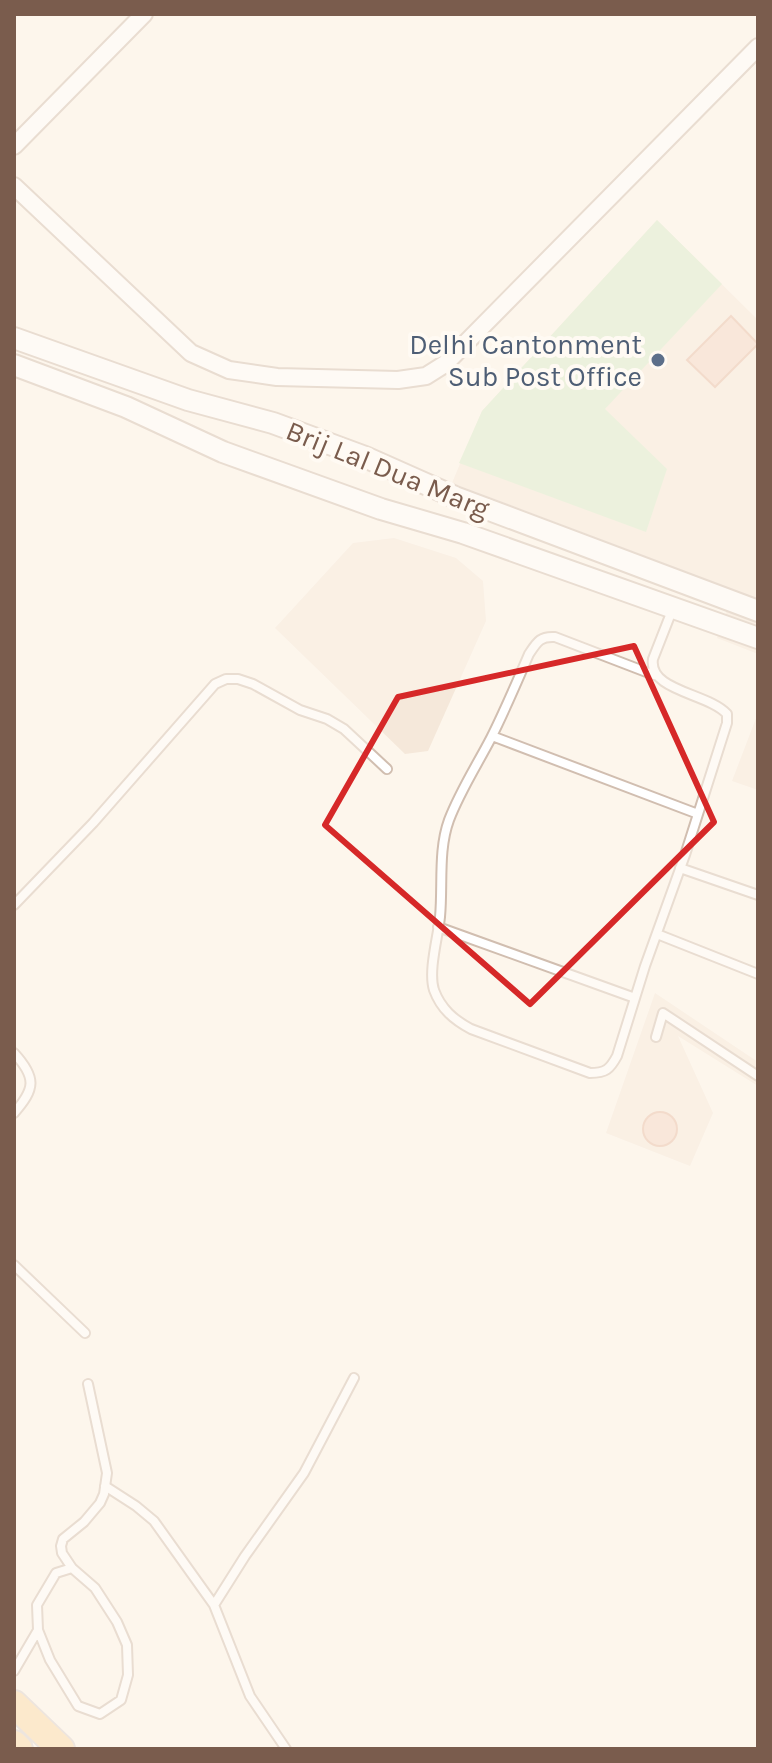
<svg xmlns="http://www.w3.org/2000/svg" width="772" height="1763" font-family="Karla,sans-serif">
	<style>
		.residential { fill: #f5e8da }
		.green { fill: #d8ecc9 }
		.building { fill: #f3d5c3; stroke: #e6bba3; stroke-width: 2 }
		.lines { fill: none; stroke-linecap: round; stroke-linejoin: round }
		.service-casing { stroke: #d1beb0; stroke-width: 12 }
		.minor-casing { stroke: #d1beb0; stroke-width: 20 }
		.tertiary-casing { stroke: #d1beb0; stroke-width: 24 }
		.primary-casing { stroke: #dad1cd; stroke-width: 30 }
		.service { stroke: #fff; stroke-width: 8 }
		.minor { stroke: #fff; stroke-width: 16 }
		.tertiary { stroke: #fff; stroke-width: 20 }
		.primary { stroke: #fbd9a5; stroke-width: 26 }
		.marked { fill: none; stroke: #d62828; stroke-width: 6; stroke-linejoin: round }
		.service-dot { fill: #5c6f8a; stroke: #fffaf3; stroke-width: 3 }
		.labels { text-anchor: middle; stroke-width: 8; stroke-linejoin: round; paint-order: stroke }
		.service-label { font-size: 28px; fill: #4e5e75; stroke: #fffaf3; text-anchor: end }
		.street-label { font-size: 28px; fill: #7a5c4d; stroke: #fffaf3 }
	</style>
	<rect width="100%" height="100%" fill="#fdf6ec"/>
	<!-- residential -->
	<path class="residential" d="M 657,220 L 758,320 L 758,654 L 717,638 L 734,590 L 452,483 L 482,411 Z
		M 394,538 L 456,558 L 483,581 L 486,621 L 428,751 L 405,754 L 275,628 L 353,543 Z
		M 758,713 L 758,790 L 732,781 Z
		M 655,993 L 758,1062 L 758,1086 L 678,1036 L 713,1113 L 690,1166 L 606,1133 Z"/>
	<!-- green -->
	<path class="green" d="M 657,220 L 722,284 L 605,409 L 667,469 L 646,532 L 459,463 L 482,411 Z"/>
	<!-- building -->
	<path class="building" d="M 731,316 L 758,344 L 715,387 L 687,360 Z
		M643 1129a17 17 0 1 1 34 0a17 17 0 1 1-34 0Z"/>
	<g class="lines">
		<!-- service casing -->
		<g class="service-casing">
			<path id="service" d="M 654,675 L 555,637 C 540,636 537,642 529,654 C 517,682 505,710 491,738 C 477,765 460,791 449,820 C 438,850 443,885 440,917 C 438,937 428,971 434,990 C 441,1009 454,1020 471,1029 L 590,1073 C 606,1073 610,1069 617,1056 L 645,966 L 685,855 L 727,723 L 727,714 C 708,693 648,691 653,659 L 673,608
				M 492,736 L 698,814
				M 680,868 L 758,895
				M 14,905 L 93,823 L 215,684 L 226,679 L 238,679 L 253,684 L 300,710 L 327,719 L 344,729 L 387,769
				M 438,927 L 635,998
				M 657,934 L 758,974
				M 656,1037 L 663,1013 L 758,1076
				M 14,1053 C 37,1078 35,1089 14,1113
				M 14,1265 L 85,1333
				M 105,1486 L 136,1506 L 154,1521 L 214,1605
				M 72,1568 L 62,1553 L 61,1546 L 63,1539 L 84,1522 L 100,1503 L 104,1494 L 107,1473 L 88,1384
				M 14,1671 L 38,1630 L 37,1605 L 56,1573 L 72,1568 L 95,1588 L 117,1622 L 127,1645 L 128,1675 L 121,1700 L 100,1714 L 78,1706 L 50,1660 L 38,1630
				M 286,1749 L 250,1696 L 214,1605 L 245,1556 L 304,1473 L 354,1378"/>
		</g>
		<!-- minor casing -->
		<g class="minor-casing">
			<path id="minor" d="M 14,146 L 144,14
				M 14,186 L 191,353 L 229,370 L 277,377 L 398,380 L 426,376 L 445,364 L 758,47"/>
		</g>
		<!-- tertiary casing -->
		<g class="tertiary-casing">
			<path id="tertiary" d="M 14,338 L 188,400 L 273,423 L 365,457 L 455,497 L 758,611
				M 14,365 L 126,407 L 223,452 L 381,509 L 463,533 L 758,638"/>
		</g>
		<!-- primary casing -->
		<g class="primary-casing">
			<path id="primary" d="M 14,1704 L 61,1749
				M 14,1744 L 19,1749"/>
		</g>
		<!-- service -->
		<use href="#service" class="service"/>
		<!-- minor -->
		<use href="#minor" class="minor"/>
		<!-- tertiary -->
		<use href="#tertiary" class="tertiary"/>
		<!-- primary -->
		<use href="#primary" class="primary"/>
	</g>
	<!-- marked area -->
	<path d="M0 0H772V1763H0ZM 634,646 L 714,822 L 530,1004 L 325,825 L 398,697 Z" fill="#fdf6ec" fill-opacity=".55" fill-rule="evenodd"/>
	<path class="marked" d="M 634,646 L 714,822 L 530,1004 L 325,825 L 398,697 Z"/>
	<!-- markers -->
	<circle class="service-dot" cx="658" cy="360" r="8"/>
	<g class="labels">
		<!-- service labels -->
		<g class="service-label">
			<text x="642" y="354">Delhi Cantonment<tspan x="642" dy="32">Sub Post Office</tspan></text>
		</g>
		<!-- street labels -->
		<g class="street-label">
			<text transform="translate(388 469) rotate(22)" y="10">Brij Lal Dua Marg</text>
		</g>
	</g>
	<!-- border -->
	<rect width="772" height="1763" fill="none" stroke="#7a5c4d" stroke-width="32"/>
</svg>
